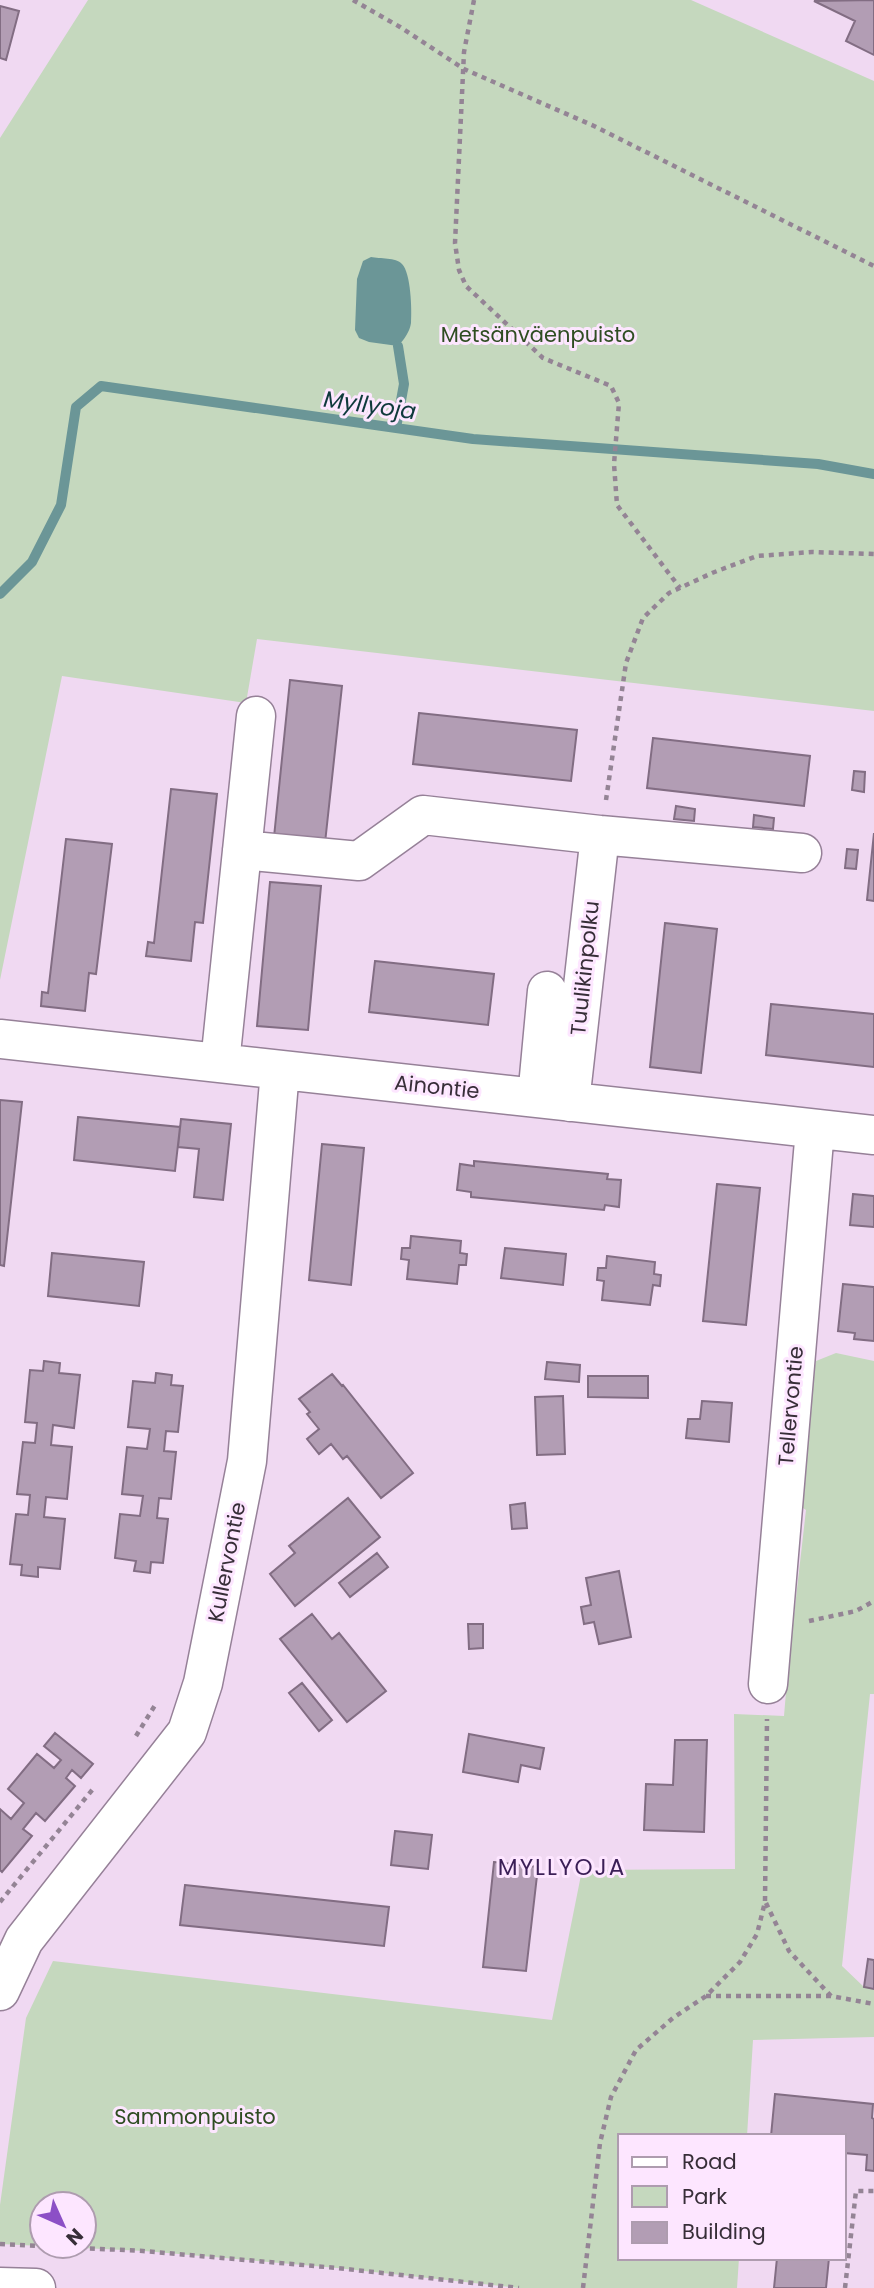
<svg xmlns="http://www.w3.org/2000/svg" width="874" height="2288" font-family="Poppins,sans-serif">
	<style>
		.green { fill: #c5d8be; fill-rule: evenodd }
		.water { fill: #6b9697 }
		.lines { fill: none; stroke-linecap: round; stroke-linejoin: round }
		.stream { stroke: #6b9697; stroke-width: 10 }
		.building { fill: #b29db4; stroke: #826d83; stroke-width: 2 }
		.minor-casing { stroke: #968198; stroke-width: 41 }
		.path { stroke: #948495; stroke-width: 4.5; stroke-dasharray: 5 5; stroke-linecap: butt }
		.minor { stroke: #fff; stroke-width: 38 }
		.labels { text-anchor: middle; stroke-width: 6; stroke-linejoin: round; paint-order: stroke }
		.park-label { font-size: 21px; fill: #2f4d22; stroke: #fde6ff }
		.street-label { font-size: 21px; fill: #372e38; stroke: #fde6ff }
		.water-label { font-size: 23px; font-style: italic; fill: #0f3a3c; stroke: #fde6ff }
		.neighbourhood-label { font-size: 23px; letter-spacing: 2px; fill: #3b1f57; stroke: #fde6ff }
	</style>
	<rect width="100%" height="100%" fill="#f0d9f2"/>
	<!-- green -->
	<path class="green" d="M 88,0 L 691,0 L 874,81 L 874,711 L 257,639 L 246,703 L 62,676 L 0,980 L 0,138 Z
		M 836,1353 L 874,1361 L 874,1694 L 870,1694 L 842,1966 L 864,1987 L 874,1989 L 874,2037 L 753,2040 L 747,2136 L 620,2136 L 620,2258 L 739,2258 L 737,2288 L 519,2288 L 337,2268 L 144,2251 L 0,2244 L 0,2205 L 26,2018 L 53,1961 L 552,2020 L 582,1870 L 735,1869 L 734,1714 L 784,1716 L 788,1668 L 806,1510 L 800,1506 L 805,1414 L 816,1361 ZM 42,2204 L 84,2204 L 84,2246 L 42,2246 Z"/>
	<!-- water -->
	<path class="water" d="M 371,257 C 380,259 396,257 402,264 C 411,273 412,310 411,323 C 410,331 404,340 398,346 L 369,342 L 359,338 L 355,330 L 357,279 L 363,261 Z"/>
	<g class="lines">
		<!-- stream -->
		<path class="stream" d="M 396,428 L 404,384 L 398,346
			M 0,594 L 32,562 L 61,505 L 76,407 L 101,386 L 473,439 L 818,464 L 874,474"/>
	</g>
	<!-- building -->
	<path class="building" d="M 874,0 L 874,55 L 846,41 L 855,21 L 814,1 Z
		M 0,6 L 19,11 L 6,60 L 0,58 Z
		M 290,680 L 342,686 L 325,843 L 274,837 Z
		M 419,713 L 577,730 L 571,781 L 413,764 Z
		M 653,738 L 810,756 L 804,806 L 647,788 Z
		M 854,771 L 865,772 L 864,792 L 852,790 Z
		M 171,789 L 217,794 L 203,923 L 195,922 L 191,961 L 146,956 L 148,942 L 154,943 Z
		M 676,806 L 695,809 L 694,821 L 674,819 Z
		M 754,815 L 774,818 L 773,829 L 753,827 Z
		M 874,833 L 874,901 L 867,900 Z
		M 66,839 L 112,844 L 96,974 L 89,973 L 85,1011 L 41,1006 L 42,992 L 48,993 Z
		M 847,849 L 858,850 L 856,869 L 845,868 Z
		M 270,882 L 321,886 L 308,1030 L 257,1026 Z
		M 665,923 L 717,929 L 701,1073 L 650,1067 Z
		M 375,961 L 494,974 L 488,1025 L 369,1012 Z
		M 771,1004 L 874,1014 L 874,1067 L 766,1055 Z
		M 0,1100 L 22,1102 L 4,1266 L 0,1265 Z
		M 78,1117 L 180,1127 L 175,1171 L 74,1160 Z
		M 181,1119 L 231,1124 L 223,1200 L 194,1197 L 199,1149 L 178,1147 Z
		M 322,1144 L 364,1148 L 351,1285 L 309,1280 Z
		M 474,1161 L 608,1174 L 607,1179 L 621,1180 L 619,1207 L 605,1205 L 604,1210 L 471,1197 L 471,1192 L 457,1190 L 460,1164 L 474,1166 Z
		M 717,1184 L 760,1188 L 746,1325 L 703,1321 Z
		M 853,1194 L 874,1196 L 874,1227 L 850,1225 Z
		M 411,1236 L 461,1241 L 460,1253 L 467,1254 L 466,1265 L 459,1265 L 457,1284 L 407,1279 L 409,1260 L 401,1259 L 402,1248 L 410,1248 Z
		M 505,1248 L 566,1254 L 563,1285 L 501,1278 Z
		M 52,1253 L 144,1262 L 139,1306 L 48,1296 Z
		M 607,1256 L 655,1262 L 654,1274 L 661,1275 L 660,1286 L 653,1285 L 650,1305 L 602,1300 L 604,1281 L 597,1280 L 598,1268 L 606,1268 Z
		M 843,1284 L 874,1287 L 874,1341 L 854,1339 L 855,1333 L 838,1331 Z
		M 44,1361 L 60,1363 L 59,1373 L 80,1375 L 74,1428 L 53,1425 L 51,1445 L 72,1447 L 67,1499 L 46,1497 L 44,1517 L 65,1519 L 60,1569 L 38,1567 L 38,1577 L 21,1575 L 22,1565 L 10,1564 L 16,1514 L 28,1515 L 30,1495 L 17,1494 L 23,1442 L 35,1443 L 37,1423 L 25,1422 L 30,1370 L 43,1371 Z
		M 547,1362 L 580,1365 L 579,1382 L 545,1379 Z
		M 156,1373 L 172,1375 L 171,1385 L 183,1386 L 178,1432 L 166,1431 L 164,1451 L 176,1452 L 171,1499 L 159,1498 L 157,1518 L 168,1519 L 163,1563 L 151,1562 L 150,1573 L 134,1571 L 136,1561 L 115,1558 L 120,1514 L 140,1516 L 143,1496 L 122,1494 L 127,1447 L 147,1449 L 150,1429 L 128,1427 L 133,1381 L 155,1383 Z
		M 332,1374 L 342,1386 L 343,1385 L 413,1473 L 381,1498 L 347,1456 L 343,1459 L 331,1444 L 319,1454 L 307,1439 L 319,1429 L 307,1414 L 310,1412 L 299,1399 Z
		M 588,1376 L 648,1376 L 648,1398 L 588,1397 Z
		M 563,1396 L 565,1454 L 537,1455 L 535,1397 Z
		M 702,1401 L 732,1403 L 729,1442 L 686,1438 L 688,1419 L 700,1419 Z
		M 348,1498 L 380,1537 L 295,1606 L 270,1574 L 295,1553 L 289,1546 Z
		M 525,1503 L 527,1528 L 512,1529 L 510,1505 Z
		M 377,1553 L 388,1567 L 350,1597 L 339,1583 Z
		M 619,1571 L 631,1637 L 599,1644 L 594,1622 L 584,1624 L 581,1607 L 591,1605 L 586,1578 Z
		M 312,1614 L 332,1639 L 339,1633 L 386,1691 L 347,1722 L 280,1639 Z
		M 468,1624 L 483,1624 L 483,1648 L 469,1649 Z
		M 302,1683 L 332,1720 L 319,1731 L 289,1693 Z
		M 55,1733 L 93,1764 L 81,1778 L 72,1770 L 66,1778 L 75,1786 L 45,1821 L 36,1813 L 23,1829 L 32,1836 L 2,1872 L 0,1870 L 0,1809 L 11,1819 L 24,1803 L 8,1789 L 37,1754 L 54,1768 L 61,1760 L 44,1746 Z
		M 469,1734 L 544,1748 L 540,1769 L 521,1765 L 518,1782 L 463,1772 Z
		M 675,1740 L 707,1740 L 704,1832 L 644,1830 L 646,1784 L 673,1785 Z
		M 395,1831 L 432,1835 L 428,1869 L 391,1865 Z
		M 494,1862 L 538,1867 L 526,1971 L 483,1967 Z
		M 185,1885 L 389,1907 L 384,1946 L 180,1925 Z
		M 868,1959 L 874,1960 L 874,1989 L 864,1987 Z
		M 775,2094 L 873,2104 L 872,2118 L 874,2119 L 874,2171 L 866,2170 L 867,2155 L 844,2153 L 844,2136 L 771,2136 Z
		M 777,2258 L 829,2258 L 826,2288 L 774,2288 Z"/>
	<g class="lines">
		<!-- minor casing -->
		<g class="minor-casing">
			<path id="minor" d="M 242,850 L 359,861 L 423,815 L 600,835 L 802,853
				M 0,1039 L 874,1135
				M 220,1063 L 256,716
				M 537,1098 L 547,991
				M 570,1102 L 600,835
				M 768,1684 L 815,1129
				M 0,1991 L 24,1940 L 187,1732 L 203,1683 L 247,1461 L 280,1070
				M 0,2287 L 36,2288"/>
		</g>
		<!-- path -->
		<path class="path" d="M 353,0 L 400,27 L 464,69 L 594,126 L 874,266
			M 474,0 L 464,52 L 455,243 L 459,270 L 466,286 L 543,358 L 611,386 L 619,403 L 614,464 L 617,505 L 680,588
			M 606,800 L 626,663 L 643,618 L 669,593 L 712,573 L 757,556 L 812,552 L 874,554
			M 809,1621 L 856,1611 L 874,1601
			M 136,1736 L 157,1702
			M 0,1902 L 93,1789
			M 766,1903 L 789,1951 L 831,1996 L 874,2004
			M 706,1996 L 831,1996
			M 0,2244 L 143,2251 L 337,2268 L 519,2288
			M 583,2288 L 600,2143 L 611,2097 L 636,2050 L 673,2018 L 706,1996 L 740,1962 L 757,1934 L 765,1902 L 767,1719
			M 845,2288 L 856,2191 L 874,2191"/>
		<!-- minor -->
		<use href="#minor" class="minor"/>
	</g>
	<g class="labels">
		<!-- park labels -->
		<g class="park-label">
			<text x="538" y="342">Metsänväenpuisto</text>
			<text x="195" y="2124">Sammonpuisto</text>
		</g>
		<!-- street labels -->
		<g class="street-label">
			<text transform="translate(585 968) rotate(-84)" y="7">Tuulikinpolku</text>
			<text transform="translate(437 1087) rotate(6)" y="7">Ainontie</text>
			<text transform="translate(791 1406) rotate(-85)" y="7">Tellervontie</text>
			<text transform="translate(227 1562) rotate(-79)" y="7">Kullervontie</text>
		</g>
		<!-- water labels -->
		<g class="water-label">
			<text transform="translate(370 405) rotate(8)" y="8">Myllyoja</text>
		</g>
		<!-- neighbourhood labels -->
		<g class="neighbourhood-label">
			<text x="562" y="1875">MYLLYOJA</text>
		</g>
	</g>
	<!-- legend -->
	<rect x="618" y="2134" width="228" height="126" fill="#fde6ff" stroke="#ae9caf" stroke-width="2"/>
	<rect x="632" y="2157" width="35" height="10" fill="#ffffff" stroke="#ae9caf" stroke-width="2"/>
	<text x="682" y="2169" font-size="21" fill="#372e38">Road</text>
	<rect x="632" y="2186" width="35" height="21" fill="#c5d8be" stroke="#ae9caf" stroke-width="2"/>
	<text x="682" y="2204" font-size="21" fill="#372e38">Park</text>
	<rect x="632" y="2222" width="35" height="21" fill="#b29db4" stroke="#ae9caf" stroke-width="2"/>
	<text x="682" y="2239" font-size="21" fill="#372e38">Building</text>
	<!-- north arrow -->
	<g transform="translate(63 2225) rotate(135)"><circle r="33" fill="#fde6ff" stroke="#ae9caf" stroke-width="2"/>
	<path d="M0-5L12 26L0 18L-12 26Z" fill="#8c4fc6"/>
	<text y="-10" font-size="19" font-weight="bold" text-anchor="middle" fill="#372e38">N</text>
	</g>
</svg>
